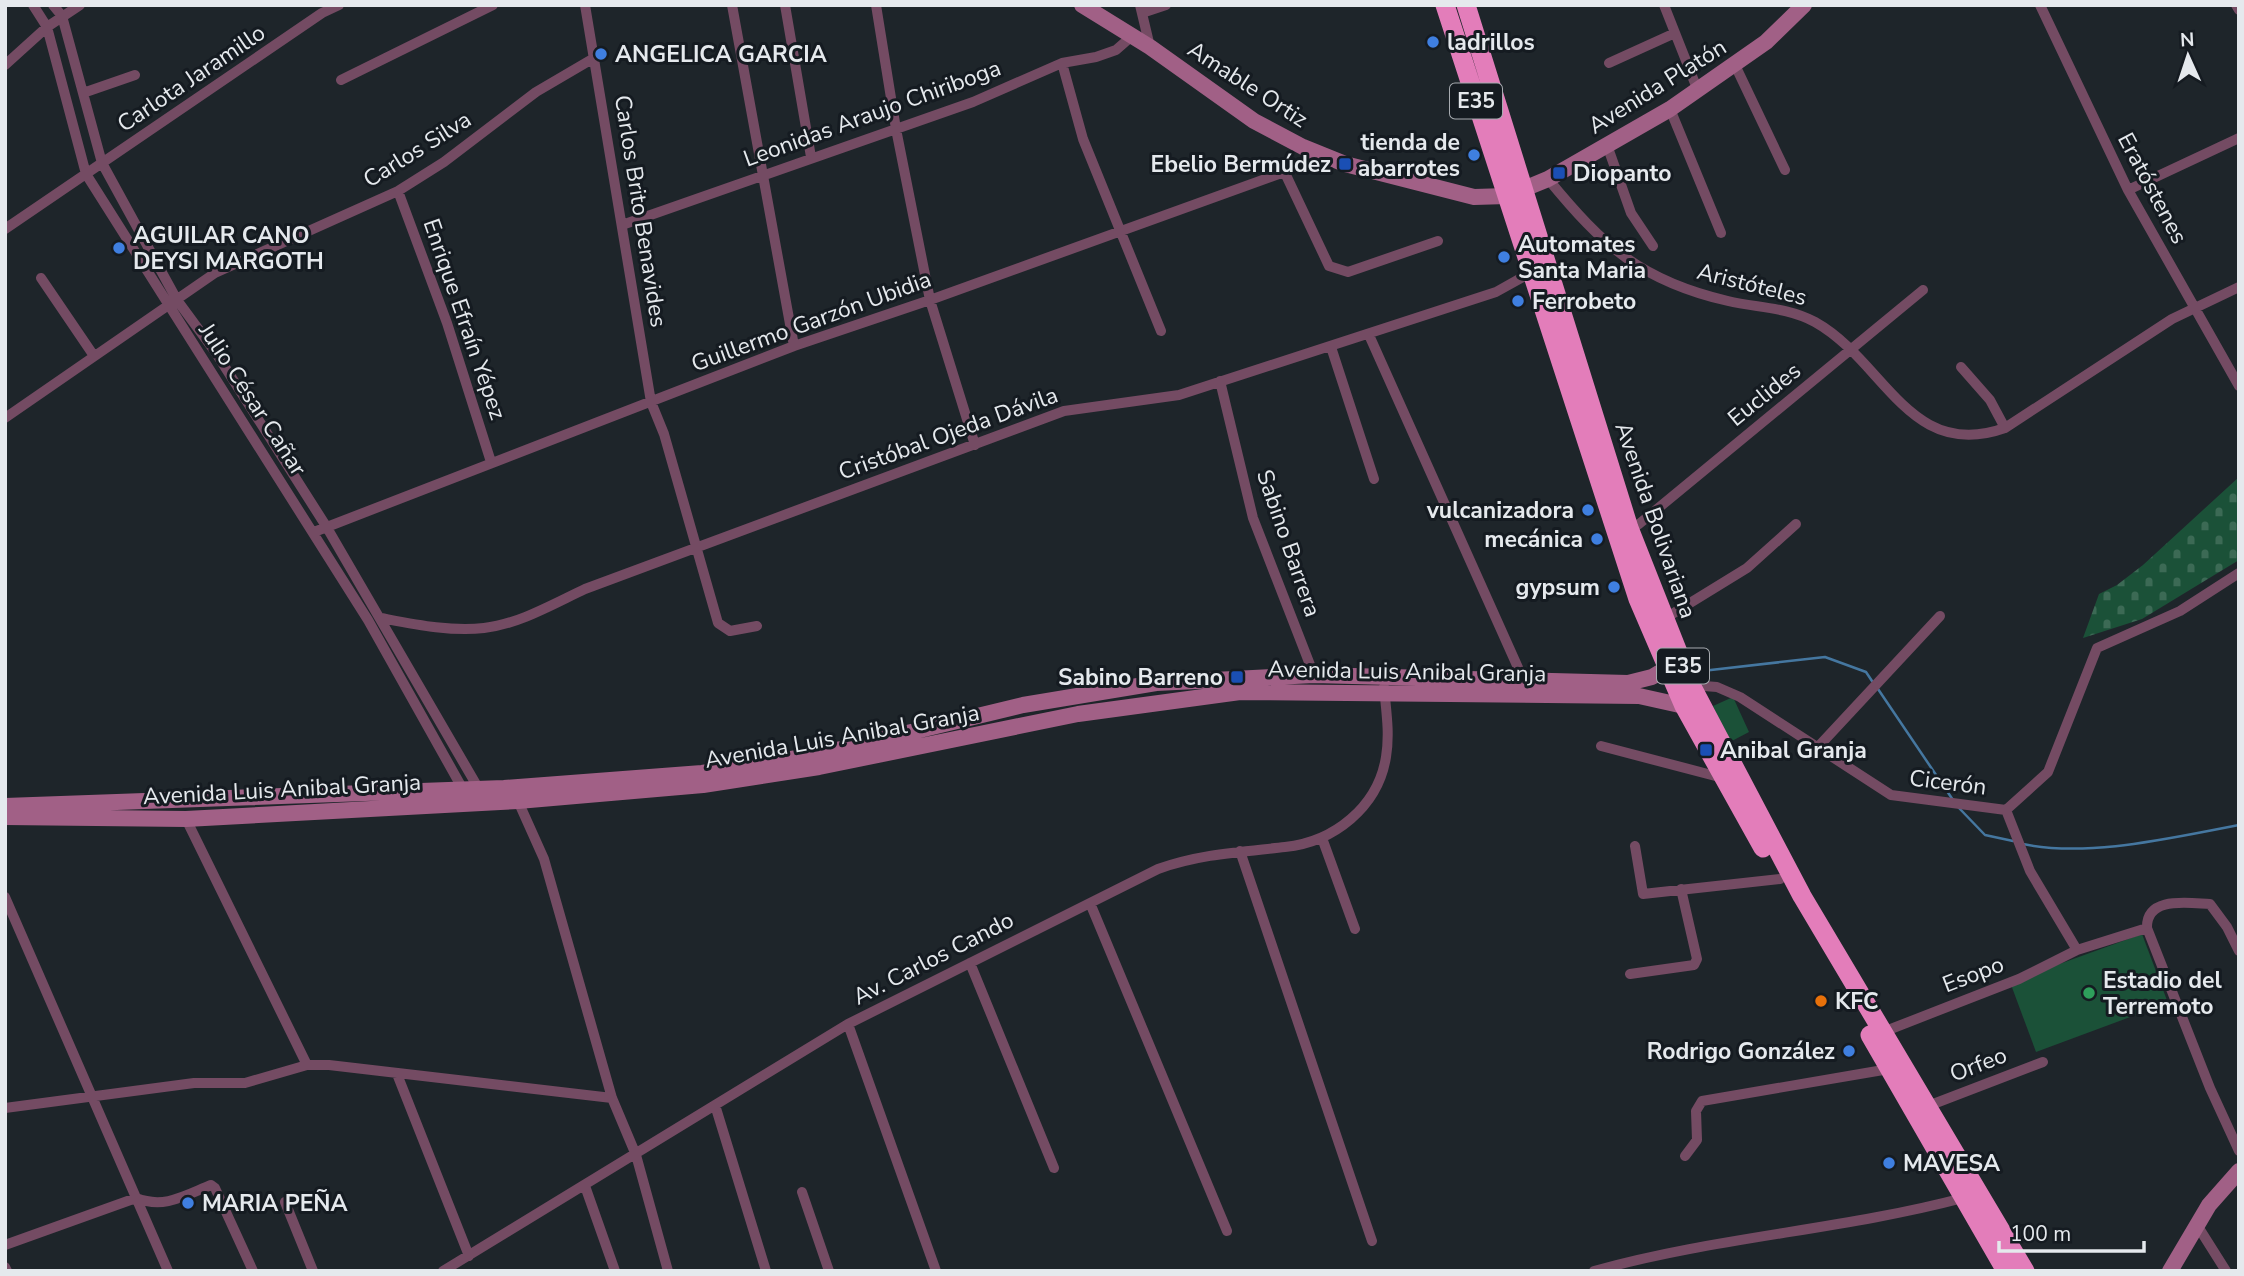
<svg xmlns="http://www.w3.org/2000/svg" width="2244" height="1276" font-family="'Nunito Sans',sans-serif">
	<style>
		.cemetery { fill: url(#cemetery-stones) }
		.garden { fill: #1b5138 }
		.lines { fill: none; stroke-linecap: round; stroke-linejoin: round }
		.stream { stroke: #4577a0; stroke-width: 2.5 }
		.street { stroke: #744b63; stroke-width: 10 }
		.secondary { stroke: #a16086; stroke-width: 16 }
		.highway { stroke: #e37dba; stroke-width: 19 }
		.shop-dot { fill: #3f7fe0; stroke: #151b21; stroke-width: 2.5 }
		.transit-dot { fill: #1a4fb4; stroke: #151b21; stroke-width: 2.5 }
		.leisure-dot { fill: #2e9e5b; stroke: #151b21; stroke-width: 2.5 }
		.food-dot { fill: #e8710a; stroke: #151b21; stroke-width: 2.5 }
		.labels { text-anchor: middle; stroke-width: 6; stroke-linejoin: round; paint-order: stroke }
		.shield { fill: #151b21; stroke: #a7abb0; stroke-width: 2 }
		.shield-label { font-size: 21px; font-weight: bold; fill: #e5e9ed }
		.poi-label { font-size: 23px; font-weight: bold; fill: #e5e9ed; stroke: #151b21; text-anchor: start }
		.street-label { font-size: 23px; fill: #e5e9ed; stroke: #151b21 }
	</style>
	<defs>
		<pattern id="cemetery-stones" width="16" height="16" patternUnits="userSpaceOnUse" patternTransform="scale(1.75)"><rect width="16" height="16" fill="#1b5138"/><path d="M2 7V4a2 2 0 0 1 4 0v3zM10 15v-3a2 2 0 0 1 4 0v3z" fill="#3c6a55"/></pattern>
	</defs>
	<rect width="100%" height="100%" fill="#1e252a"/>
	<!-- cemetery -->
	<path class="cemetery" d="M 2239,477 L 2239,560 L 2142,619 L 2083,638 L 2099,594 L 2117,585 L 2143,565 Z"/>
	<!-- garden -->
	<path class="garden" d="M 1733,697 L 1749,732 L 1730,742 L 1713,706 Z
		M 2142,934 L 2168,1003 L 2036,1052 L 2010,982 Z"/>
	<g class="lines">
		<!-- stream -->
		<path class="stream" d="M 1702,671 L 1825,657 L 1866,672 L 1872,681
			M 1878,689 L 1953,800
			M 1959,808 L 1985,835 L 2013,841
			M 2023,844 C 2089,858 2174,837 2239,825"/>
		<!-- street -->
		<path class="street" d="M 33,5 L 47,27 L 86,174 L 368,620 L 465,793
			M 53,5 L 62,16 L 102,163 L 177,300 L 216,353 L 326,526 L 480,791
			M 585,5 L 651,402 L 664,434 L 718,623 L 730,631 L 757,626
			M 732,5 L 794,346
			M 785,5 L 811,157
			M 876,5 L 896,129 L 930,300 L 975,445
			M 1140,5 L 1150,47
			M 1664,5 L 1698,91
			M 2040,5 L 2128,190 L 2239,386
			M 2236,5 L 2239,10
			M 1142,13 L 1166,5
			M 1062,63 L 1083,139 L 1161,331
			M 1609,63 L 1675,33
			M 5,65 L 47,27 L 80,5
			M 1735,65 L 1785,170
			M 341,80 L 493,5
			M 83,93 L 135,75
			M 1670,109 L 1721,233
			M 1607,145 L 1631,213 L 1653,246
			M 1285,173 L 1329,266 L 1348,272 L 1438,241
			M 1548,179 C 1603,246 1641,281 1728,301 C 1758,308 1787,307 1815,322 C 1885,361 1909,462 2005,428 L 2172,319 L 2239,287
			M 2128,190 L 2239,138
			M 398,191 L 447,323 L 491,462
			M 622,225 L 973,102 L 1062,63 L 1096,57 L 1116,50 L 1132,36
			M 5,229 L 322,13 L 339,5
			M 41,278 L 94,356
			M 1369,335 L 1524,681
			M 1331,347 L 1374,479
			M 1961,367 L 1990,400 L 2005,428
			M 1220,381 L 1253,518 L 1314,675
			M 5,418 L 215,273 L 398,191 L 444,162 L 536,92 L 594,58
			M 1629,528 L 1639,524 L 1923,290
			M 314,532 L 794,346 L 930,300 L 1326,157
			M 381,618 C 413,624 451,632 484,628 C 519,624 553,604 585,589 L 1064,411 L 1179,395 L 1496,292 L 1532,272
			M 1664,619 L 1747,568 L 1796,524
			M 1691,685 L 1717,687 L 1740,697 L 1891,795 L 2006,810 L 2048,772 L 2097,648 L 2180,611 L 2239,573
			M 1601,746 L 1723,778
			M 1818,747 L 1940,616
			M 518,801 L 544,859 L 612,1098 L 636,1155 L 668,1271
			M 2006,810 L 2030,871 L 2077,950
			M 186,819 L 307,1065
			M 1322,838 L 1355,929
			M 1635,846 L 1643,894 L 1780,879
			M 1240,851 L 1372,1241
			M 5,897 L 168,1271
			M 1090,903 L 1227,1231
			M 2239,951 L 2227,927 L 2210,904 C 2187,903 2146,896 2147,928 L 2210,1088 L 2239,1151
			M 970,963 L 1054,1168
			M 1630,974 L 1694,965 L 1697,959 L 1681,889
			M 848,1024 L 936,1271
			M 1883,1032 L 2019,979 L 2077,950 L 2147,928
			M 397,1074 L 469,1256
			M 715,1105 L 766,1271
			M 1928,1106 L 2043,1062
			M 5,1108 L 194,1083 L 245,1083 L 307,1065 L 329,1065 L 612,1098
			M 1685,1156 L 1697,1140 L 1696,1111 L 1702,1101 L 1889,1069
			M 585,1186 L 615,1271
			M 802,1192 L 829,1271
			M 285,1202 L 313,1271
			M 2197,1225 L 2226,1271
			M 5,1245 L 136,1198 C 164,1209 184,1196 211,1185 L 215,1188 L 253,1271
			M 5,1267 L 7,1271
			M 443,1271 L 848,1024 L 1158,869 C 1200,854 1241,852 1285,847 C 1334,842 1378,807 1386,757 C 1390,733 1386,710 1384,687
			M 1594,1271 C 1715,1237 1842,1230 1963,1198"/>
		<!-- secondary -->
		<path class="secondary" d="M 1082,5 L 1150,47 L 1254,121 L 1303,147 L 1345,164 L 1474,197 L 1507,196 L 1548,179 L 1670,109 L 1766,42 L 1804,5
			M 5,806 L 504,788 L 702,773 L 816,755 L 1023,705 L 1156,683 L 1314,675 L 1628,683 L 1652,677 L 1667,668
			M 5,817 L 186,819 L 518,801 L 703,785 L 819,767 L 1078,714 L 1240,692 L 1639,696 L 1684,706
			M 2170,1271 L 2209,1205 L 2239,1171"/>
		<!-- highway -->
		<path class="highway" d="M 1445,5 L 1638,599 L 1684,706 L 1763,848
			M 1466,5 L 1629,528 L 1691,685 L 1802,896 L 2025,1271
			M 1870,1035 L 2006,1271"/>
	</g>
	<!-- markers -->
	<g class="shop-dot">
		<circle cx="1433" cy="42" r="7"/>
		<circle cx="601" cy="54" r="7"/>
		<circle cx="1474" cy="155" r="7"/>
		<circle cx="119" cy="248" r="7"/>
		<circle cx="1504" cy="257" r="7"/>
		<circle cx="1518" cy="301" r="7"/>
		<circle cx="1588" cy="510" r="7"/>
		<circle cx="1597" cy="539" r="7"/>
		<circle cx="1614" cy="587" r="7"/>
		<circle cx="1849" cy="1051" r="7"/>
		<circle cx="1889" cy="1163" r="7"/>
		<circle cx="188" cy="1203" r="7"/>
	</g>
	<g class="transit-dot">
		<rect x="1338" y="157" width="14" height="14" rx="3.5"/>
		<rect x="1552" y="166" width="14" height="14" rx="3.5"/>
		<rect x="1230" y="670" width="14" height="14" rx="3.5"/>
		<rect x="1699" y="743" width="14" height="14" rx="3.5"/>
	</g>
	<circle class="leisure-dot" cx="2089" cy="993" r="7"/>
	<circle class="food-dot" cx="1821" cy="1001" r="7"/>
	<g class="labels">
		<!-- shield labels -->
		<g class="shield">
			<rect x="1450" y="83.5" width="52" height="35" rx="5"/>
			<rect x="1657" y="648.5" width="52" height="35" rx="5"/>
		</g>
		<g class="shield-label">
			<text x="1476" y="108">E35</text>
			<text x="1683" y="673">E35</text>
		</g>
		<!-- poi labels -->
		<g class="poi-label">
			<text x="1447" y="50">ladrillos</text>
			<text x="615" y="62">ANGELICA GARCIA</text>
			<text x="1460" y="150" text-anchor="end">tienda de<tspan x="1460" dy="26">abarrotes</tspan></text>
			<text x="1331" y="172" text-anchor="end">Ebelio Bermúdez</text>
			<text x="1573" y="181">Diopanto</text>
			<text x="133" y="243">AGUILAR CANO<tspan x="133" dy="26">DEYSI MARGOTH</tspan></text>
			<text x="1518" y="252">Automates<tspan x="1518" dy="26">Santa Maria</tspan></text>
			<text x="1532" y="309">Ferrobeto</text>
			<text x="1574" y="518" text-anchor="end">vulcanizadora</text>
			<text x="1583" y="547" text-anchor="end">mecánica</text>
			<text x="1600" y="595" text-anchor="end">gypsum</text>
			<text x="1223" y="685" text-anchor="end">Sabino Barreno</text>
			<text x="1720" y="758">Anibal Granja</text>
			<text x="2103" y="988">Estadio del<tspan x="2103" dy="26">Terremoto</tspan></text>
			<text x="1835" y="1009">KFC</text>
			<text x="1835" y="1059" text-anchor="end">Rodrigo González</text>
			<text x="1903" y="1171">MAVESA</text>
			<text x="202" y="1211">MARIA PEÑA</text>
		</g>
		<!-- street labels -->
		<g class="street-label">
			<text transform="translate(191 78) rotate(-34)" y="8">Carlota Jaramillo</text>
			<text transform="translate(1248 84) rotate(33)" y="8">Amable Ortiz</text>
			<text transform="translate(1657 86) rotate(-32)" y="8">Avenida Platón</text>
			<text transform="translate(872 113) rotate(-20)" y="8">Leonidas Araujo Chiriboga</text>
			<text transform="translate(417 149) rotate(-32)" y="8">Carlos Silva</text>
			<text transform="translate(2153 188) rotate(62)" y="8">Eratóstenes</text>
			<text transform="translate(641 211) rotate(81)" y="8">Carlos Brito Benavides</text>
			<text transform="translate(1752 284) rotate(14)" y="8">Aristóteles</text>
			<text transform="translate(465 319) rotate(71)" y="8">Enrique Efraín Yépez</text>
			<text transform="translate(811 321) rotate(-20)" y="8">Guillermo Garzón Ubidia</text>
			<text transform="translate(1764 394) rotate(-39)" y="8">Euclides</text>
			<text transform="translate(253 399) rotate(57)" y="8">Julio César Cañar</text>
			<text transform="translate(948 433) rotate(-20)" y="8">Cristóbal Ojeda Dávila</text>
			<text transform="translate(1656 520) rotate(71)" y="8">Avenida Bolivariana</text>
			<text transform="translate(1289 543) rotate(71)" y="8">Sabino Barrera</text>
			<text transform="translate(1407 671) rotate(1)" y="8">Avenida Luis Anibal Granja</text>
			<text transform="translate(842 736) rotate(-10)" y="8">Avenida Luis Anibal Granja</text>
			<text transform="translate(1948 782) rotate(7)" y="8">Cicerón</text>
			<text transform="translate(282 789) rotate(-3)" y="8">Avenida Luis Anibal Granja</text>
			<text transform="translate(933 958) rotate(-27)" y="8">Av. Carlos Cando</text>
			<text transform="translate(1973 974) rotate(-21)" y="8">Esopo</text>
			<text transform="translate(1978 1064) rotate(-21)" y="8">Orfeo</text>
		</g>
	</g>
	<!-- border -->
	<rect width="2244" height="1276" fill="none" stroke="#e5e9ed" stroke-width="14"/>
	<!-- north arrow -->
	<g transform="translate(2188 56) rotate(357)" stroke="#151b21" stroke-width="5" paint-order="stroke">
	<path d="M0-5L12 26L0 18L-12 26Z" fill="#e5e9ed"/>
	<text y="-10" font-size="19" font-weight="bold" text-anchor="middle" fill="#e5e9ed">N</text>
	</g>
	<!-- scale -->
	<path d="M1999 1241v10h145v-10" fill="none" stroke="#e5e9ed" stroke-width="3.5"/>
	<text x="2010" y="1241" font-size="21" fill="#e5e9ed" stroke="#151b21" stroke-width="5" paint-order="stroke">100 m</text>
</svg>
